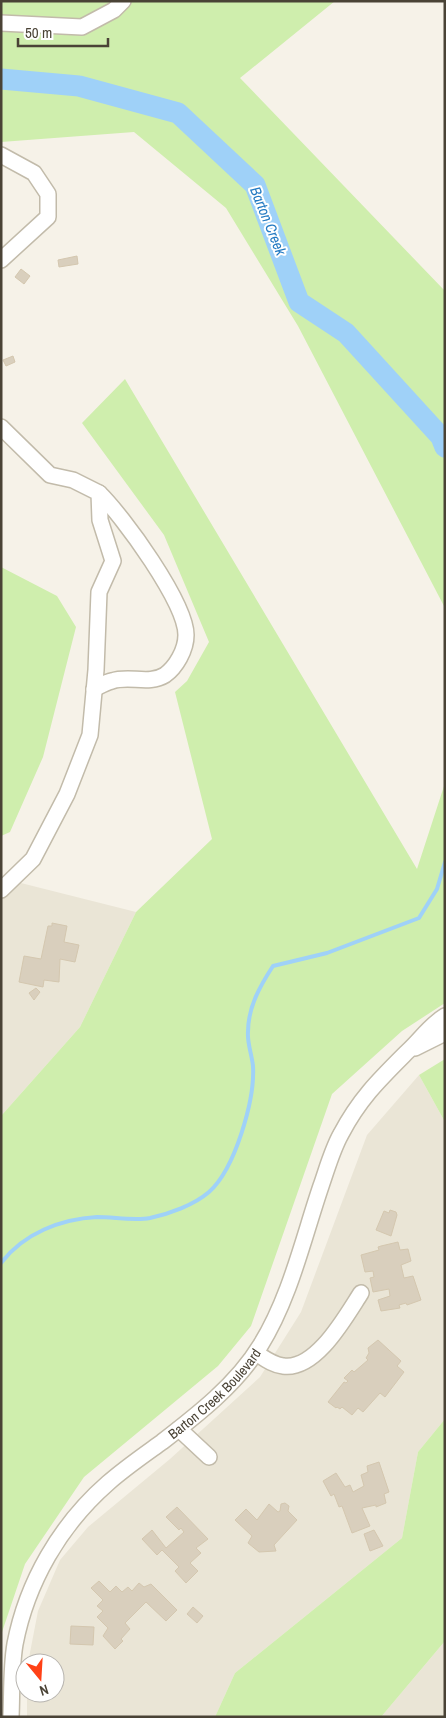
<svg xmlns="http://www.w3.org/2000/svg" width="446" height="1718" font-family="'Archivo Narrow',sans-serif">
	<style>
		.residential { fill: #eae5d6 }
		.green { fill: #cfeead }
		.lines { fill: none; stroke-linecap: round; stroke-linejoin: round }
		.stream { stroke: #9fd1f8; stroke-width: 4 }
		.river { stroke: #9fd1f8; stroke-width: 21 }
		.building { fill: #d9cfbd; stroke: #d4c7af }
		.minor-casing { stroke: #c2bbaa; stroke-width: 18 }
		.minor { stroke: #fff; stroke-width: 15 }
		.labels { text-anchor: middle; stroke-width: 4; stroke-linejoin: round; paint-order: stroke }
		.street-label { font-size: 14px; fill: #4a4336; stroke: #fff }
		.water-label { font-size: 15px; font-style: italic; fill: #237ac2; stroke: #fff }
	</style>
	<rect width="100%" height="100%" fill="#f6f2e8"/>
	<!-- residential -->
	<path class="residential" d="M 1,878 L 136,912 L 80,1027 L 1,1116 Z
		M 419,1075 L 445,1122 L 445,1419 L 418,1452 L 402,1538 L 235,1673 L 215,1717 L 27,1717 L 27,1693 L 55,1693 L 55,1663 L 28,1663 L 38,1611 L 60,1560 L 88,1527 L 170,1459 L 260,1377 L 301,1312 L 367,1135 Z
		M 445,1641 L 445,1717 L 381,1717 Z"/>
	<!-- green -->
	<path class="green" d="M 1,1 L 335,1 L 240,78 L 445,291 L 445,608 L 298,326 L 226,208 L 134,132 L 1,142 Z
		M 125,379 L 417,869 L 445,783 L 445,1003 L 402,1031 L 332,1094 L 251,1326 L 218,1366 L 84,1477 L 25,1564 L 1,1635 L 1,1116 L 80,1027 L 136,912 L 212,839 L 175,692 L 187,681 L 209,642 L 164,535 L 82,423 Z
		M 1,567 L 57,596 L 76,627 L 43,757 L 10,832 L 1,836 Z
		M 445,1059 L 445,1122 L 419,1075 Z
		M 445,1419 L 445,1641 L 381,1717 L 215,1717 L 235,1673 L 402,1538 L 418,1452 Z"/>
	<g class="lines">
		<!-- stream -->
		<path class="stream" d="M 1,1263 C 24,1233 61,1219 97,1217 C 114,1217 134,1221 150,1218 C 169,1214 194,1205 209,1192 C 235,1169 255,1100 253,1066 C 252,1055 247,1043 248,1032 C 248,1007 260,986 273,966 L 327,953 L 419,918 L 437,889 L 445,862"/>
		<!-- river -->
		<path class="river" d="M 1,79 L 79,86 L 178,113 L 255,185 L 299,302 L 346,333 L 441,437 L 445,447"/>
	</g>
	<!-- building -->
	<path class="building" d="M 77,256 L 78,264 L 59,267 L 58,260 Z
		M 21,269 L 30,276 L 24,284 L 15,277 Z
		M 13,356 L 15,362 L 6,366 L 3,360 Z
		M 52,923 L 67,926 L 64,942 L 79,945 L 75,962 L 60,959 L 59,982 L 44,980 L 43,987 L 19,982 L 24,956 L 41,959 L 48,926 L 52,926 Z
		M 36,988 L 40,992 L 34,1000 L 29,993 Z
		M 390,1210 L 396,1212 L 397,1215 L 391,1236 L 376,1230 L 384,1211 L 389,1213 Z
		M 398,1242 L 400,1250 L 408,1249 L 411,1261 L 401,1265 L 404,1278 L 413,1276 L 421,1300 L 407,1305 L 406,1303 L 399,1305 L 400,1308 L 381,1311 L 378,1300 L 390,1296 L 389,1289 L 373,1292 L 370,1278 L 374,1277 L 373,1271 L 365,1272 L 361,1255 L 379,1250 L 378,1247 L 381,1246 Z
		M 378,1340 L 401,1361 L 397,1366 L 404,1372 L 385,1397 L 380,1393 L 363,1412 L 358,1408 L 352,1415 L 342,1407 L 340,1409 L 337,1407 L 336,1408 L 328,1402 L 344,1382 L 346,1383 L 348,1381 L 344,1378 L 352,1370 L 354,1372 L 368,1360 L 366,1358 L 369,1353 L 368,1348 Z
		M 379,1462 L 389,1492 L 384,1494 L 386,1503 L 376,1507 L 376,1505 L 362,1508 L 370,1526 L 352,1533 L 342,1506 L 339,1507 L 334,1494 L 331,1496 L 323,1481 L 336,1473 L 345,1487 L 350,1485 L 353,1492 L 364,1486 L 361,1475 L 368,1472 L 367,1466 Z
		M 285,1503 L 289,1506 L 288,1511 L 297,1520 L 274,1545 L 276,1551 L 259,1552 L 248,1543 L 252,1536 L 235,1520 L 246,1509 L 257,1520 L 269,1504 L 278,1512 L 280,1511 L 281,1504 Z
		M 177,1507 L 208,1539 L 196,1548 L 201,1553 L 190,1563 L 198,1571 L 186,1583 L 175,1571 L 179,1567 L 162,1550 L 157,1555 L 142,1539 L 152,1530 L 166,1548 L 184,1532 L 181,1528 L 179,1530 L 166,1517 Z
		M 374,1530 L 383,1546 L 370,1551 L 364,1534 Z
		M 99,1581 L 110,1592 L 116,1586 L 122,1592 L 128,1587 L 132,1591 L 139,1583 L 144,1587 L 151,1584 L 177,1610 L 166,1621 L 146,1602 L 125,1623 L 130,1629 L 121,1639 L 123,1641 L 115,1649 L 103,1636 L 108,1628 L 97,1617 L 103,1611 L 97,1606 L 103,1600 L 91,1588 Z
		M 193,1607 L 203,1616 L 197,1623 L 187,1614 Z
		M 71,1626 L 94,1627 L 93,1645 L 70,1644 Z"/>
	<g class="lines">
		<!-- minor casing -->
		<g class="minor-casing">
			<g id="minor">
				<path d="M 1,23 L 82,27 L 114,10 L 123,1"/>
				<path d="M 1,155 L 34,173 L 48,194 L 48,217 L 1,260"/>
				<path d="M 1,427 L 50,475 L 73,480 L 99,493 L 100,520 L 113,561 L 99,592 L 96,670 L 90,735 L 67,794 L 33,859 L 1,890"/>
				<path d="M 94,689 C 100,686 106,682 112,681 C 129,675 149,685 165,675 C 176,667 186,650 186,635 C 186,603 123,516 99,493"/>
				<path d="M 415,1048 L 445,1033"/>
				<path d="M 256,1353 C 264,1358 273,1365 283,1366 C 316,1371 346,1316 361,1293"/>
				<path d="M 179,1429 L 209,1457"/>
				<path id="s1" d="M 11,1717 C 12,1693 11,1668 15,1644 C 27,1582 60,1525 108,1483 C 125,1468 144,1455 162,1442 C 197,1415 237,1384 260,1346 C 290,1298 303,1239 321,1186 C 327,1169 332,1150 341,1134 C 360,1098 380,1079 408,1051 C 421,1039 430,1025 445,1016"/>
			</g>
		</g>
		<!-- minor -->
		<use href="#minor" class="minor"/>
	</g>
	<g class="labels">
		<!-- street labels -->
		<g class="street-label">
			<text dy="5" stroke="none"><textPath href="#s1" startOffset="402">Barton Creek Boulevard</textPath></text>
		</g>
		<!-- water labels -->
		<g class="water-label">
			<text transform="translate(268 221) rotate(68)" y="5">Barton Creek</text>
		</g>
	</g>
	<!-- border -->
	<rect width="446" height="1718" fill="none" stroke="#4a4336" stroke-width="5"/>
	<!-- north arrow -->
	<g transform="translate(40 1678) rotate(162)"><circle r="24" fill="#ffffff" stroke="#b7b4af"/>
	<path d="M0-4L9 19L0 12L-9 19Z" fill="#ff4116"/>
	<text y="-8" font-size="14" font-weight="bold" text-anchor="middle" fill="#4a4336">N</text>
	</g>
	<!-- scale -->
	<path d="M18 38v8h90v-8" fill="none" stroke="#4a4336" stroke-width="2.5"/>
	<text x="25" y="38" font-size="15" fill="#4a4336" stroke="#ffffff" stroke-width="4" paint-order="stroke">50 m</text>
</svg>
